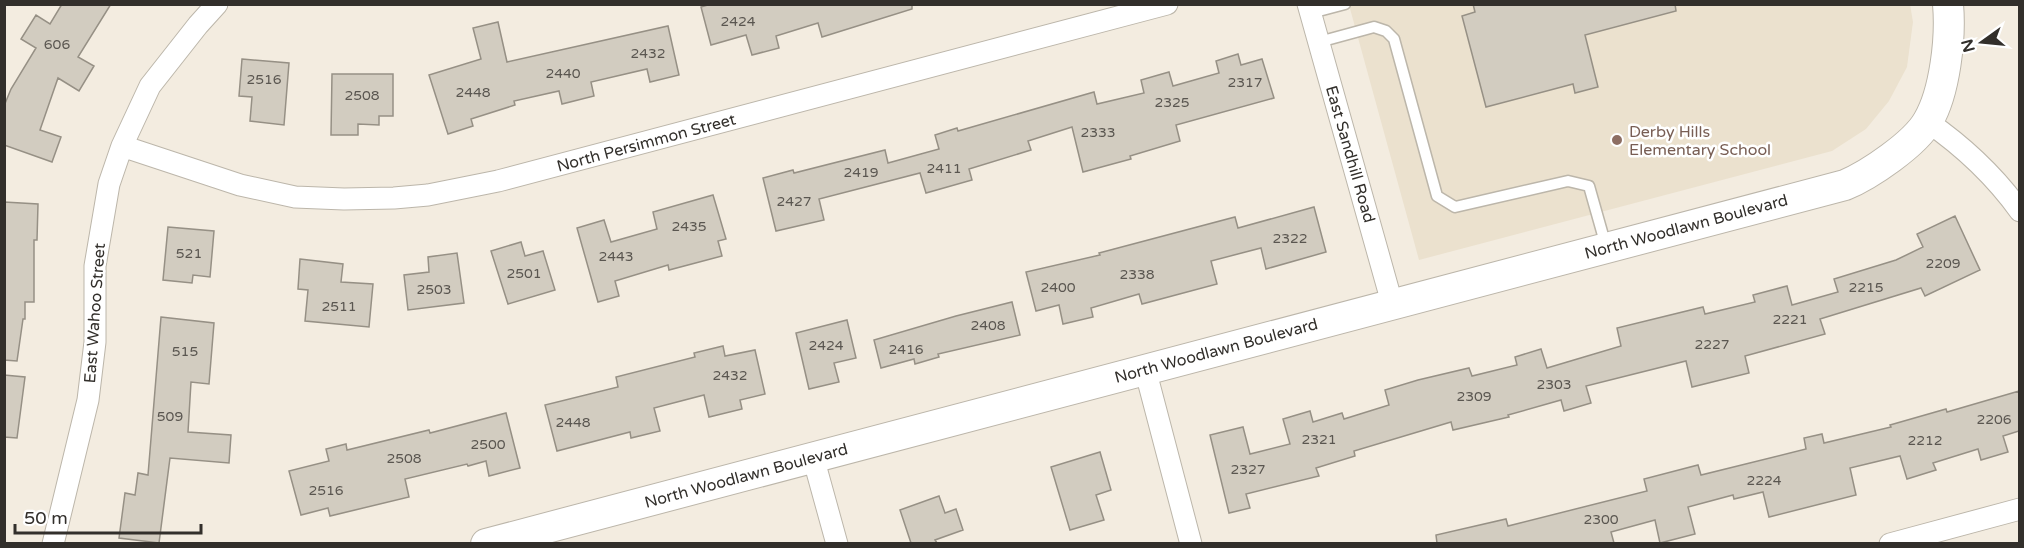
<svg xmlns="http://www.w3.org/2000/svg" width="2024" height="548" font-family="'Varela Round',sans-serif">
	<style>
		.built { fill: #ebe1ce }
		.building { fill: #d2ccc0; stroke: #969085; stroke-width: 1.5 }
		.lines { fill: none; stroke-linecap: round; stroke-linejoin: round }
		.lane-casing { stroke: #bcb6aa; stroke-width: 13 }
		.street-casing { stroke: #bcb6aa; stroke-width: 23 }
		.secondary-casing { stroke: #bcb6aa; stroke-width: 32 }
		.lane { stroke: #fff; stroke-width: 10 }
		.street { stroke: #fff; stroke-width: 21 }
		.secondary { stroke: #fff; stroke-width: 30 }
		.education-dot { fill: #8d6e63; stroke: #fff; stroke-width: 2 }
		.labels { text-anchor: middle; stroke-width: 5; stroke-linejoin: round; paint-order: stroke }
		.number-label { font-size: 14px; fill: #5a5650 }
		.education-label { font-size: 16px; fill: #785e54; stroke: #fff; text-anchor: start }
		.street-label { font-size: 16px; fill: #322f2b; stroke: #fff }
	</style>
	<rect width="100%" height="100%" fill="#f3ece0"/>
	<!-- built -->
	<path class="built" d="M 1910,4 L 1913,22 L 1907,67 L 1889,101 L 1866,129 L 1832,151 L 1419,260 L 1349,5 Z"/>
	<!-- building -->
	<path class="building" d="M 62,4 L 111,4 L 78,57 L 94,66 L 79,91 L 58,78 L 40,130 L 61,137 L 52,162 L 4,145 L 4,106 L 11,89 L 36,48 L 21,39 L 36,15 L 50,24 Z
		M 711,4 L 912,4 L 912,9 L 822,37 L 818,23 L 776,36 L 779,48 L 752,55 L 746,35 L 711,45 L 701,7 Z
		M 1473,4 L 1675,4 L 1676,11 L 1585,35 L 1598,87 L 1575,93 L 1573,84 L 1486,107 L 1462,16 L 1475,12 Z
		M 498,22 L 507,62 L 668,26 L 679,75 L 650,82 L 647,69 L 591,82 L 594,96 L 562,104 L 559,91 L 514,101 L 515,105 L 471,119 L 473,126 L 448,134 L 429,75 L 481,59 L 473,28 Z
		M 1238,54 L 1241,65 L 1262,59 L 1274,98 L 1176,125 L 1180,141 L 1130,156 L 1131,159 L 1083,172 L 1072,127 L 1028,141 L 1031,150 L 969,169 L 972,180 L 926,193 L 920,173 L 819,199 L 824,220 L 776,231 L 763,178 L 793,170 L 794,173 L 885,150 L 888,163 L 939,149 L 935,135 L 957,128 L 958,131 L 1094,92 L 1097,104 L 1144,93 L 1141,80 L 1169,72 L 1173,86 L 1219,73 L 1216,61 Z
		M 242,59 L 289,63 L 284,125 L 250,121 L 252,97 L 239,96 Z
		M 332,74 L 393,74 L 393,116 L 379,116 L 379,125 L 358,124 L 358,135 L 331,135 Z
		M 713,195 L 726,239 L 718,241 L 722,256 L 669,270 L 668,265 L 615,281 L 619,296 L 598,302 L 577,228 L 604,220 L 611,242 L 657,229 L 653,212 Z
		M 4,202 L 38,204 L 37,240 L 34,240 L 34,302 L 25,302 L 25,319 L 23,319 L 17,361 L 4,360 Z
		M 1314,207 L 1326,252 L 1266,269 L 1261,248 L 1211,261 L 1217,284 L 1142,304 L 1139,294 L 1091,308 L 1093,317 L 1063,324 L 1059,305 L 1036,311 L 1026,272 L 1100,255 L 1099,253 L 1235,217 L 1238,228 Z
		M 1955,216 L 1980,270 L 1925,296 L 1921,288 L 1820,319 L 1825,334 L 1745,356 L 1749,373 L 1692,387 L 1686,361 L 1586,386 L 1591,403 L 1564,411 L 1561,400 L 1508,415 L 1509,417 L 1453,430 L 1451,422 L 1354,451 L 1355,456 L 1316,468 L 1319,476 L 1246,494 L 1250,508 L 1229,513 L 1210,435 L 1243,427 L 1250,454 L 1290,444 L 1283,419 L 1310,411 L 1313,422 L 1342,413 L 1344,419 L 1389,405 L 1385,390 L 1418,380 L 1469,368 L 1472,376 L 1517,365 L 1515,357 L 1541,349 L 1547,368 L 1621,346 L 1617,328 L 1703,307 L 1705,314 L 1755,302 L 1753,295 L 1787,286 L 1792,305 L 1838,292 L 1834,279 L 1896,260 L 1923,247 L 1917,234 Z
		M 168,227 L 214,231 L 210,277 L 193,275 L 192,283 L 163,280 Z
		M 521,242 L 525,256 L 543,251 L 555,290 L 508,304 L 491,251 Z
		M 457,253 L 464,303 L 408,310 L 404,275 L 429,272 L 428,257 Z
		M 300,259 L 343,264 L 341,282 L 373,284 L 369,327 L 305,321 L 308,290 L 298,289 Z
		M 1012,302 L 1020,335 L 938,354 L 939,357 L 915,364 L 914,359 L 881,368 L 874,340 L 956,316 Z
		M 161,317 L 214,323 L 209,384 L 191,382 L 188,432 L 231,435 L 229,463 L 170,458 L 159,543 L 119,538 L 125,493 L 135,495 L 138,473 L 148,475 Z
		M 847,320 L 856,358 L 834,363 L 839,382 L 809,389 L 796,333 Z
		M 723,346 L 725,356 L 755,350 L 765,394 L 740,400 L 742,409 L 709,417 L 704,395 L 654,408 L 660,431 L 631,438 L 630,432 L 557,451 L 545,405 L 618,387 L 616,377 L 695,357 L 694,353 Z
		M 4,375 L 25,377 L 17,438 L 4,437 Z
		M 2019,391 L 2019,431 L 2003,436 L 2008,452 L 1981,460 L 1978,449 L 1933,463 L 1936,470 L 1907,479 L 1900,456 L 1850,468 L 1856,495 L 1769,517 L 1763,492 L 1734,499 L 1733,495 L 1688,507 L 1695,534 L 1660,543 L 1655,520 L 1611,532 L 1614,543 L 1437,543 L 1436,535 L 1506,519 L 1508,526 L 1647,491 L 1644,479 L 1698,465 L 1701,475 L 1806,449 L 1804,438 L 1822,434 L 1824,443 L 1891,427 L 1890,425 L 1946,409 L 1947,412 Z
		M 506,413 L 520,468 L 489,476 L 486,461 L 468,466 L 467,464 L 405,479 L 409,497 L 330,516 L 328,508 L 301,515 L 289,471 L 329,461 L 326,449 L 346,444 L 347,450 L 429,430 L 430,433 Z
		M 1100,452 L 1111,490 L 1096,495 L 1104,520 L 1070,530 L 1051,467 Z
		M 939,496 L 945,513 L 956,509 L 963,530 L 935,540 L 937,543 L 911,543 L 900,510 Z"/>
	<g class="lines">
		<!-- lane casing -->
		<g class="lane-casing">
			<path id="lane" d="M 1311,13 L 1345,4
				M 1319,42 L 1374,27 L 1386,31 L 1394,39 L 1437,196 L 1455,207 L 1568,181 L 1589,186 L 1606,246"/>
		</g>
		<!-- street casing -->
		<g class="street-casing">
			<path id="street" d="M 1308,4 L 1392,303
				M 1928,122 C 1964,147 1994,175 2020,211
				M 122,146 L 240,185 L 295,197 L 344,199 L 394,198 L 428,195 L 498,181 L 1167,4
				M 1145,369 L 1191,544
				M 813,457 L 837,544
				M 53,544 L 88,400 L 95,342 L 95,266 L 109,184 L 122,146 L 150,86 L 198,25 L 217,4
				M 1890,544 L 2020,509"/>
		</g>
		<!-- secondary casing -->
		<g class="secondary-casing">
			<path id="secondary" d="M 486,544 L 1845,185 C 1869,175 1915,144 1928,121 C 1945,92 1951,38 1948,4"/>
		</g>
		<!-- lane -->
		<use href="#lane" class="lane"/>
		<!-- street -->
		<use href="#street" class="street"/>
		<!-- secondary -->
		<use href="#secondary" class="secondary"/>
	</g>
	<!-- markers -->
	<circle class="education-dot" cx="1617" cy="140" r="6"/>
	<g class="labels">
		<!-- number labels -->
		<g class="number-label">
			<text x="738" y="26">2424</text>
			<text x="57" y="49">606</text>
			<text x="648" y="58">2432</text>
			<text x="563" y="78">2440</text>
			<text x="264" y="84">2516</text>
			<text x="1245" y="87">2317</text>
			<text x="473" y="97">2448</text>
			<text x="362" y="100">2508</text>
			<text x="1172" y="107">2325</text>
			<text x="1098" y="137">2333</text>
			<text x="944" y="173">2411</text>
			<text x="861" y="177">2419</text>
			<text x="794" y="206">2427</text>
			<text x="689" y="231">2435</text>
			<text x="1290" y="243">2322</text>
			<text x="189" y="258">521</text>
			<text x="616" y="261">2443</text>
			<text x="1943" y="268">2209</text>
			<text x="524" y="278">2501</text>
			<text x="1137" y="279">2338</text>
			<text x="1058" y="292">2400</text>
			<text x="1866" y="292">2215</text>
			<text x="434" y="294">2503</text>
			<text x="339" y="311">2511</text>
			<text x="1790" y="324">2221</text>
			<text x="988" y="330">2408</text>
			<text x="1712" y="349">2227</text>
			<text x="826" y="350">2424</text>
			<text x="906" y="354">2416</text>
			<text x="185" y="356">515</text>
			<text x="730" y="380">2432</text>
			<text x="1554" y="389">2303</text>
			<text x="1474" y="401">2309</text>
			<text x="170" y="421">509</text>
			<text x="1994" y="424">2206</text>
			<text x="573" y="427">2448</text>
			<text x="1319" y="444">2321</text>
			<text x="1925" y="445">2212</text>
			<text x="488" y="449">2500</text>
			<text x="404" y="463">2508</text>
			<text x="1248" y="474">2327</text>
			<text x="1764" y="485">2224</text>
			<text x="326" y="495">2516</text>
			<text x="1601" y="524">2300</text>
		</g>
		<!-- education labels -->
		<g class="education-label">
			<text x="1629" y="137">Derby Hills<tspan x="1629" dy="18">Elementary School</tspan></text>
		</g>
		<!-- street labels -->
		<g class="street-label">
			<text transform="translate(646 142) rotate(-15)" y="6">North Persimmon Street</text>
			<text transform="translate(1351 154) rotate(74)" y="6">East Sandhill Road</text>
			<text transform="translate(1686 226) rotate(-15)" y="6">North Woodlawn Boulevard</text>
			<text transform="translate(94 313) rotate(-86)" y="6">East Wahoo Street</text>
			<text transform="translate(1216 350) rotate(-15)" y="6">North Woodlawn Boulevard</text>
			<text transform="translate(746 475) rotate(-15)" y="6">North Woodlawn Boulevard</text>
		</g>
	</g>
	<!-- border -->
	<rect width="2024" height="548" fill="none" stroke="#322f2b" stroke-width="12"/>
	<!-- north arrow -->
	<g transform="translate(1982 42) rotate(255)" stroke="#ffffff" stroke-width="4.5" paint-order="stroke">
	<path d="M0-4.5L10 22L0 15L-10 22Z" fill="#322f2b"/>
	<text y="-9" font-size="16" font-weight="bold" text-anchor="middle" fill="#322f2b">N</text>
	</g>
	<!-- scale -->
	<path d="M15 524v9h186v-9" fill="none" stroke="#322f2b" stroke-width="3"/>
	<text x="24" y="524" font-size="18" fill="#322f2b" stroke="#ffffff" stroke-width="4.5" paint-order="stroke">50 m</text>
</svg>
